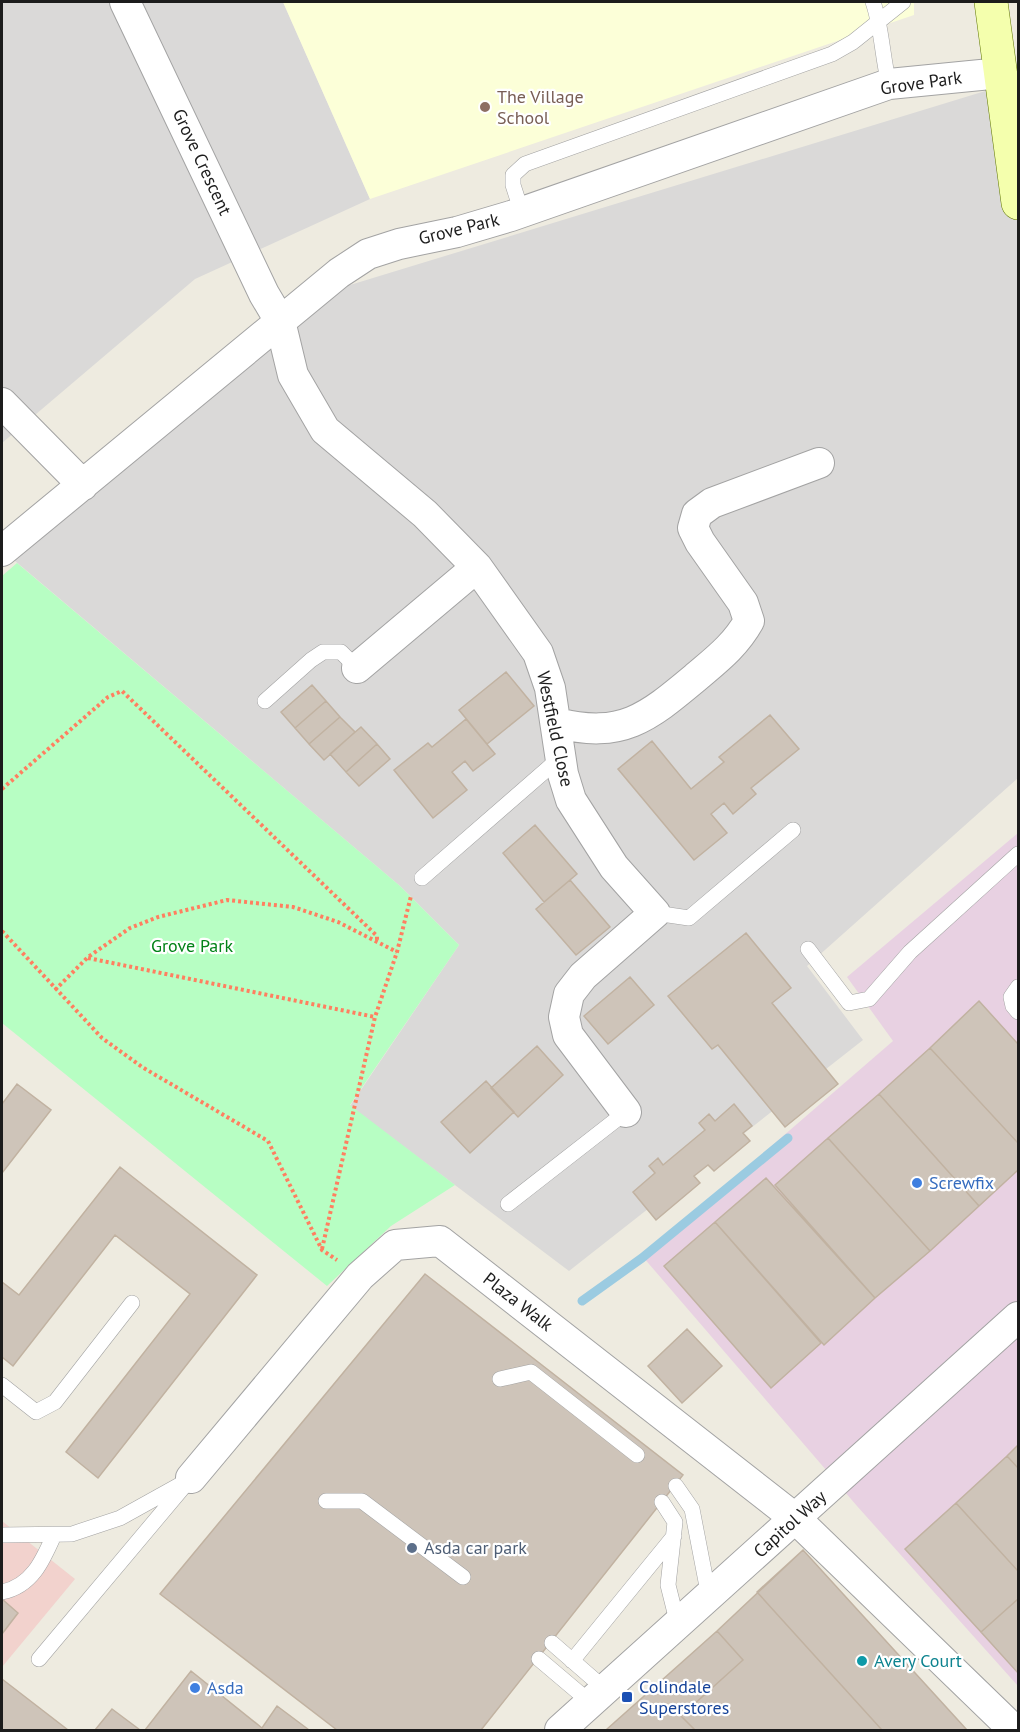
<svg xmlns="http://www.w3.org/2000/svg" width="1020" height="1732" font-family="'PT Sans',sans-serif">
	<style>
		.residential { fill: #dad9d8 }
		.commercial { fill: #f2d2cd }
		.industrial { fill: #e8d1e2 }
		.education { fill: #fcffd8 }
		.park { fill: #b7fec3 }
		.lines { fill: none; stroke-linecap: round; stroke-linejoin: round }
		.stream { stroke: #9bcbe1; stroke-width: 9 }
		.building { fill: #cec4b9; stroke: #c1b2a1; stroke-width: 1.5 }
		.lane-casing { stroke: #a3a3a3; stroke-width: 16 }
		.street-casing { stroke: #a3a3a3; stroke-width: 32 }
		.secondary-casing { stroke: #5e7500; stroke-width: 34 }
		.path { stroke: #ff7f60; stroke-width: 4; stroke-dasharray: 3 3; stroke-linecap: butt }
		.lane { stroke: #fff; stroke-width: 15 }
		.street { stroke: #fff; stroke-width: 30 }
		.secondary { stroke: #f4ffad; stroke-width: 33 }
		.education-dot { fill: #8d6e63; stroke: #fff; stroke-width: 2 }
		.shop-dot { fill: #3f7fe0; stroke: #fff; stroke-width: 2 }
		.service-dot { fill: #5c6f8a; stroke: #fff; stroke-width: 2 }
		.culture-dot { fill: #0f9aa8; stroke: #fff; stroke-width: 2 }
		.transit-dot { fill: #1a4fb4; stroke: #fff; stroke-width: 2 }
		.labels { text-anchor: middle; stroke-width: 4.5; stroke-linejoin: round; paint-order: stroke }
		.street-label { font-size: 18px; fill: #1c1c1c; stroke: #fff }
		.education-label { font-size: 18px; fill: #785e54; stroke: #fff; text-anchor: start }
		.park-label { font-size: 18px; fill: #018217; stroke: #fff }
		.shop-label { font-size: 18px; fill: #366cbe; stroke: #fff; text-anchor: start }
		.service-label { font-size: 18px; fill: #4e5e75; stroke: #fff; text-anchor: start }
		.culture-label { font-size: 18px; fill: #0d838f; stroke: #fff; text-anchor: start }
		.transit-label { font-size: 18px; fill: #164399; stroke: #fff; text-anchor: start }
	</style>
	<rect width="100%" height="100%" fill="#eeebe0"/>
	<!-- residential -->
	<path class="residential" d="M 2,2 L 283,2 L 370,199 L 195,279 L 2,443 Z
		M 1018,81 L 1018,778 L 807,966 L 863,1040 L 569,1271 L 350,1106 L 459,945 L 400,886 L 2,550 L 278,307 Z"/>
	<!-- commercial -->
	<path class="commercial" d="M 2,1521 L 75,1579 L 2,1667 Z"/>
	<!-- industrial -->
	<path class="industrial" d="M 1018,833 L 1018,1686 L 857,1506 L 643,1257 L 893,1041 L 847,977 Z"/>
	<!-- education -->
	<path class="education" d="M 283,2 L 914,2 L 914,15 L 370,199 Z"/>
	<!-- park -->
	<path class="park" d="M 17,563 L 400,886 L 459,945 L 350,1105 L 455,1185 L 391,1226 L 327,1286 L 2,1023 L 2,576 Z"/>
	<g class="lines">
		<!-- stream -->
		<path class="stream" d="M 582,1301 L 642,1258 L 788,1138"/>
	</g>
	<!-- building -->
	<path class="building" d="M 506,672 L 534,706 L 487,744 L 459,710 Z
		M 312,685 L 326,701 L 295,728 L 281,712 Z
		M 326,701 L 340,717 L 309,744 L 295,728 Z
		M 770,715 L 799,749 L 751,788 L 756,794 L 733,814 L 724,803 L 711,814 L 727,833 L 694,860 L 618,769 L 652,741 L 691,789 L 724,762 L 719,757 Z
		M 340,717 L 355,732 L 324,760 L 309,744 Z
		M 466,719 L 495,754 L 473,771 L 465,761 L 452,772 L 467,790 L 433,818 L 394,770 L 428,743 L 432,747 Z
		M 361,727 L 377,744 L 346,772 L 330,754 Z
		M 377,744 L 390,759 L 359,786 L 346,772 Z
		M 535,825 L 577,874 L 544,902 L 503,853 Z
		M 570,880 L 610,927 L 576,955 L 536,909 Z
		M 746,933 L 791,988 L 772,1003 L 838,1084 L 785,1127 L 718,1045 L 712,1049 L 668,996 Z
		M 630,977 L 654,1005 L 608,1044 L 584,1016 Z
		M 979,1001 L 1018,1044 L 1018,1143 L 930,1048 Z
		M 537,1046 L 563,1075 L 518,1117 L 491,1088 Z
		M 930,1048 L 1018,1143 L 1018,1170 L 979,1206 L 879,1094 Z
		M 486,1081 L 514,1112 L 470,1153 L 441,1122 Z
		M 17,1084 L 51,1110 L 2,1173 L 2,1104 Z
		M 879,1094 L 979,1206 L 930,1251 L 828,1138 Z
		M 734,1104 L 752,1126 L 743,1133 L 750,1141 L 714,1171 L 708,1165 L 694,1176 L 700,1183 L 656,1220 L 633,1192 L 655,1173 L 649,1166 L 658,1158 L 663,1165 L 705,1130 L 699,1123 L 709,1114 L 715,1121 Z
		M 828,1138 L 930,1251 L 875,1298 L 775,1185 Z
		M 120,1167 L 257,1275 L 98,1478 L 66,1452 L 190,1294 L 115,1235 L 13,1366 L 2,1357 L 2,1282 L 19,1295 Z
		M 766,1178 L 875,1298 L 824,1345 L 715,1222 Z
		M 715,1222 L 821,1343 L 771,1388 L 664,1266 Z
		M 425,1274 L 683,1475 L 481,1730 L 337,1730 L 160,1594 Z
		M 687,1329 L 722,1366 L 682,1403 L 648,1366 Z
		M 1018,1445 L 1018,1468 L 1007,1456 Z
		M 1007,1456 L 1018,1468 L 1018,1571 L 956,1503 Z
		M 956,1503 L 1018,1571 L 1018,1599 L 981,1632 L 905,1549 Z
		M 803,1550 L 967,1730 L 882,1730 L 757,1592 Z
		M 803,1550 L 967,1730 L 606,1730 L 717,1631 Z
		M 2,1599 L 18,1613 L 2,1634 Z
		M 1018,1599 L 1018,1673 L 981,1632 Z
		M 717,1631 L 743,1660 L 681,1716 L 695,1730 L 606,1730 Z
		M 191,1671 L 262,1728 L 277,1706 L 309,1730 L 145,1730 Z
		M 2,1679 L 68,1730 L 2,1730 Z
		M 112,1709 L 140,1730 L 95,1730 Z"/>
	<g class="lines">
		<!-- lane casing -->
		<g class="lane-casing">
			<path id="lane" d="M 873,2 C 882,28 882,56 889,84
				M 522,213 L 513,185 L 513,175 L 525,164 L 832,54 L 853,42 L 903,2
				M 265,701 L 311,660 L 323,652 L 341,652 L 357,668
				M 422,878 L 561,757
				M 655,913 L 689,918 L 793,830
				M 808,949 L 849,1003 L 869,999 L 910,952 L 1018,854
				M 1018,987 L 1011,997 L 1013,1006 L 1018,1012
				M 508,1204 L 626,1112
				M 500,1379 L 531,1372 L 637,1455
				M 2,1385 L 36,1412 L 55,1402 L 132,1303
				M 676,1486 L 692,1509 L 709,1597
				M 326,1501 L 362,1501 L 463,1577
				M 662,1502 L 675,1522 L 668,1585 L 678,1625
				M 2,1535 L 72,1534 L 120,1518 L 183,1483
				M 2,1592 C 32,1586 43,1560 54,1535
				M 552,1643 L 606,1690
				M 39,1659 L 191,1478
				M 539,1659 L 591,1703
				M 572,1661 L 674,1536"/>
		</g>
		<!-- street casing -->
		<g class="street-casing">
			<path id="street" d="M 125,2 L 264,294 L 280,321 L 293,375 L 325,430 L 425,514 L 477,567 L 538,653 L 550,688 L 563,774 L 571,800 L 614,867 L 655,913 L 583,976 L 569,994 L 564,1017 L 568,1035 L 626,1112
				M 2,403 L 83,485
				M 2,551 L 339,273 L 368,254 L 399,244 L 457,232 L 511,216 L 889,84 L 1001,73
				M 357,668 L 477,567
				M 557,723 C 622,739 647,718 695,678 C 716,660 735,646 749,621 L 743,603 L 700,542 L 693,528 L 697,514 L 712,503 L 819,463
				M 191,1478 L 360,1276 L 395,1245 L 440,1241 L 796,1519 L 1014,1730
				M 560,1730 L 1018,1317"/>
		</g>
		<!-- secondary casing -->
		<g class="secondary-casing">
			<path id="secondary" d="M 991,2 L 1018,203"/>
		</g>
		<!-- path -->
		<path class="path" d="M 2,789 L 108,697 L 122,691 L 377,936 L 377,942
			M 2,931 L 102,1038 L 142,1067 L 268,1141 L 322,1250 L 337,1260
			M 88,958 L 375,1017
			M 55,990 L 88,957 L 130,928 L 158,917 L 227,900 L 293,907 L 338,922 L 397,952
			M 322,1249 L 375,1017 L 397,952 L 411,896"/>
		<!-- lane -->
		<use href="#lane" class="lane"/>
		<!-- street -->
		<use href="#street" class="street"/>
		<!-- secondary -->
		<use href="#secondary" class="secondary"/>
	</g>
	<!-- markers -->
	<circle class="education-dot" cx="485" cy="107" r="6"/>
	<g class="shop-dot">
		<circle cx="917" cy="1183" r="6"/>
		<circle cx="195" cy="1688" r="6"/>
	</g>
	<circle class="service-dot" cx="412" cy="1548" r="6"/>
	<circle class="culture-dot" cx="862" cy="1661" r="6"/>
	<rect class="transit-dot" x="621" y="1691" width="12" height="12" rx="3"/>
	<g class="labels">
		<!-- street labels -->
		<g class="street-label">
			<text transform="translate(921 83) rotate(-8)" y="6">Grove Park</text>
			<text transform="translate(202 162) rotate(65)" y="6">Grove Crescent</text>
			<text transform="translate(459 229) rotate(-14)" y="6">Grove Park</text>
			<text transform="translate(555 729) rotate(78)" y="6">Westfield Close</text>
			<text transform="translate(518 1302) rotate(38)" y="6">Plaza Walk</text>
			<text transform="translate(790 1524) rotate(-42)" y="6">Capitol Way</text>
		</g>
		<!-- education labels -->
		<g class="education-label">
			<text x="497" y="103">The Village<tspan x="497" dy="21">School</tspan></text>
		</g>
		<!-- park labels -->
		<g class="park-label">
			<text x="192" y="952">Grove Park</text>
		</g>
		<!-- shop labels -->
		<g class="shop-label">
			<text x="929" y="1189">Screwfix</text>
			<text x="207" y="1694">Asda</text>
		</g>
		<!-- service labels -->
		<g class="service-label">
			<text x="424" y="1554">Asda car park</text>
		</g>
		<!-- culture labels -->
		<g class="culture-label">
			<text x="874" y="1667">Avery Court</text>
		</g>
		<!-- transit labels -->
		<g class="transit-label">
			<text x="639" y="1693">Colindale<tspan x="639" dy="21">Superstores</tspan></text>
		</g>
	</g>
	<!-- border -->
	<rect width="1020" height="1732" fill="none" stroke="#1c1c1c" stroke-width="6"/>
</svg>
